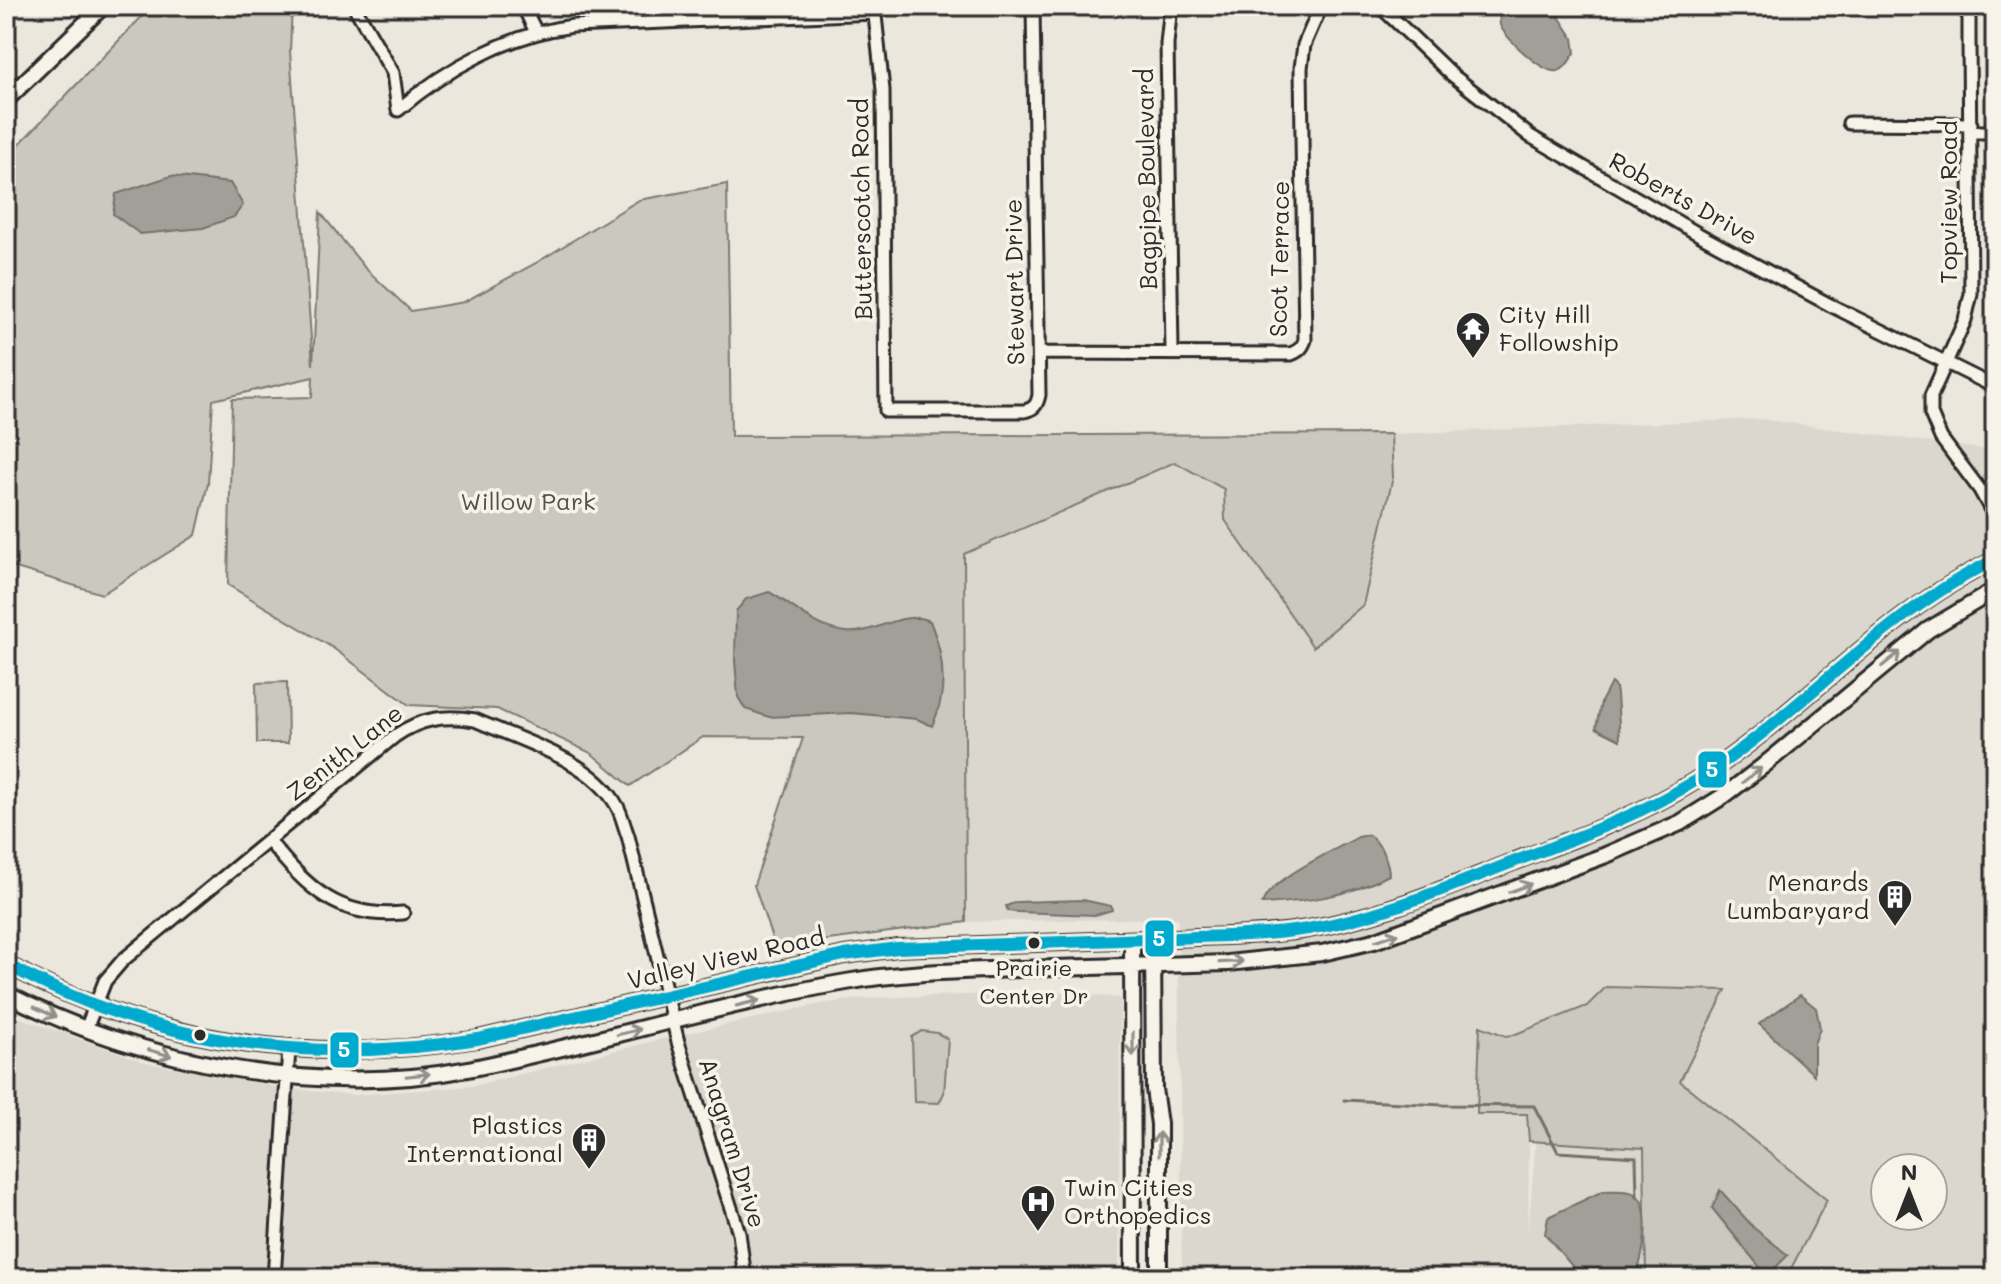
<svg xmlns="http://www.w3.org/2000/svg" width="2001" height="1284" font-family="Mali,sans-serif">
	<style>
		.built { fill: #dbd7ce; fill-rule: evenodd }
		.green { fill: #cbc8bf; stroke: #7b7a75; stroke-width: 2 }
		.water { fill: #a29f98; stroke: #72716c; stroke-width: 2 }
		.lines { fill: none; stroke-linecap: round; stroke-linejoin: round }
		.stream { stroke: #72716c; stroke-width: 3 }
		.minor-casing { stroke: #2b2b2b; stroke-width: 17 }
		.major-casing { stroke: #2b2b2b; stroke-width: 20 }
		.minor { stroke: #f7f3e8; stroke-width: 11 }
		.major { stroke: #f7f3e8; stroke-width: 14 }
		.bus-1-casing { stroke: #f7f3e8; stroke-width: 18 }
		.bus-1 { stroke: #00a9ce; stroke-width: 12 }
		.oneway { stroke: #918f8a }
		.bus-dot { fill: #2b2b2b; stroke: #f7f3e8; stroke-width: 3 }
		.labels { text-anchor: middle; stroke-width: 7; stroke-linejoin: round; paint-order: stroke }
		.bus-label { font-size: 22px; fill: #2b2b2b; stroke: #f7f3e8 }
		.street-label { font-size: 24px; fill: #2b2b2b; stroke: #f7f3e8 }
		.poi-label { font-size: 24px; fill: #2b2b2b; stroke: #f7f3e8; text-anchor: start }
		.park-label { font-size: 24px; fill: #535250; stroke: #f7f3e8 }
		.line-badge { stroke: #f7f3e8; stroke-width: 3 }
		.badge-label { font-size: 22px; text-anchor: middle; font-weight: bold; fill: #fff }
	</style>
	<rect width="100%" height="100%" fill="#ebe7dd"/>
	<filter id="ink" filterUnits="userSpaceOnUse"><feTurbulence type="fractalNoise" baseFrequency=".0125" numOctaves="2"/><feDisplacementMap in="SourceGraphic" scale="16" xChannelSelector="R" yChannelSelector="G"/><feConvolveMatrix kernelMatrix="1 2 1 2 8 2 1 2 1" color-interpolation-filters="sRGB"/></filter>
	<g filter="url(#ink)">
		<!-- built -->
		<path class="built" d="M 1760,419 L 1995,451 L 1995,1278 L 1182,1278 L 1178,918 L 965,922 L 964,555 L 1175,462 L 1225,489 L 1225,520 L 1314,647 L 1388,499 L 1391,434 ZM 1528,1114 L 1538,1114 L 1528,1235 L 1529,1141 ZM 1885,1168 L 1933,1168 L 1933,1216 L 1885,1216 Z
			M 1059,992 L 1120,998 L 1119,1278 L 6,1278 L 6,1013 L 148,1063 L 283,1088 L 354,1095 L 473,1086 L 666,1038 L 820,1004 L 866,998 Z"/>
		<!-- green -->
		<path class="green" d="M 152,6 L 292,6 L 290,51 L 313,365 L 320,212 L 365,268 L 411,311 L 464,302 L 536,263 L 639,200 L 727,184 L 731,436 L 1391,434 L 1393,477 L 1363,605 L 1313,647 L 1225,520 L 1224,489 L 1175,462 L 964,554 L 966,922 L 775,947 L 754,885 L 803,738 L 703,737 L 630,786 L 591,753 L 497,709 L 409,705 L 333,648 L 228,585 L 232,399 L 312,397 L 313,377 L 213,400 L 208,483 L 196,535 L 102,594 L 6,565 L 6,158 Z
			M 287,682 L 288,743 L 257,743 L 256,683 Z
			M 1606,987 L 1726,990 L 1680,1081 L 1827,1200 L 1786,1278 L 1646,1278 L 1644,1148 L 1529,1141 L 1527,1114 L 1477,1114 L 1480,1026 L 1506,1036 L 1513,1035 L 1587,1006 Z
			M 922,1031 L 937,1033 L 948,1039 L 944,1093 L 939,1103 L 914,1102 L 912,1037 Z"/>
		<!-- water -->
		<path class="water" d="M 1502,6 L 1560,6 L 1558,15 L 1573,38 L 1575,53 C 1570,59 1566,69 1558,71 C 1544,75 1504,37 1500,25 C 1499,18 1499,12 1502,6 Z
			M 171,176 L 230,183 L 243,205 L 234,217 L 203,228 L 140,234 L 113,214 L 116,194 Z
			M 769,592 C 795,606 815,629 846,632 C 875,635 901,609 930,621 C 944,655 949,691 932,726 L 917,719 L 851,713 L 769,717 L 745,709 L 738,697 L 735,661 L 736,611 L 746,599 Z
			M 1611,683 L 1616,688 L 1617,694 L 1620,740 L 1596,728 L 1601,702 Z
			M 1369,835 C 1380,843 1389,861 1389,875 C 1350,896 1305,902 1262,904 C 1268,880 1335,850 1358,837 Z
			M 1083,900 L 1111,906 L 1112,910 L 1095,915 L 1017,912 L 1008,911 L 1006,906 L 1017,902 Z
			M 1800,995 L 1816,1008 L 1820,1028 L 1814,1044 L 1814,1075 L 1759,1024 Z
			M 1720,1190 L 1754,1228 L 1788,1255 L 1767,1276 L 1712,1208 Z
			M 1603,1191 C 1612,1191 1627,1189 1635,1194 C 1654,1206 1643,1260 1635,1278 L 1582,1278 L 1545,1234 L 1548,1217 Z"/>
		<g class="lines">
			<!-- stream -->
			<path class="stream" d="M 1344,1100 L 1443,1105 L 1534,1106 L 1558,1152 L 1636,1157 L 1637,1197"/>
			<!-- minor casing -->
			<g class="minor-casing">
				<path id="minor" d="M 354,6 L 393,73 L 398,110 C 447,68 509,34 573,26 L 874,13
					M 523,6 L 536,32
					M 692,6 L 692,19
					M 874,6 L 883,90 L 886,411 L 1024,411 C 1034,409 1037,405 1039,395 L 1033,6
					M 1171,6 L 1167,44 L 1172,351
					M 1380,6 L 1451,74 L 1530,136 L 1700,235 L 1830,305 L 1995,387
					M 1962,6 L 1969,17 L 1969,39 L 1971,294 L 1965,320 L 1931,396 L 1931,414 L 1941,438 L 1980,490 L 1995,517
					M 1849,123 L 1971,124
					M 1971,132 L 1995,132
					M 1039,353 L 1291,354 C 1299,351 1302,348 1305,340 L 1301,68 L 1304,45 L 1321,6
					M 269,841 C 308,889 339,919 403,913
					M 86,1029 L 105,981 L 123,960 L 395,736 C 421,718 445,715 475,720 C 522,741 592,760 617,806 C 622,815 624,826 628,836 L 678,1042 L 739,1233 L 745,1278
					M 274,1278 L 289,1049"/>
			</g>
			<!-- major casing -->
			<g class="major-casing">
				<path id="major" d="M 6,100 L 103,6
					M 1153,939 L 1154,1089 L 1159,1124 L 1159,1278
					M 1132,940 L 1133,1278
					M 6,964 C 154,1045 313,1066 478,1039 L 844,955 L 898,948 C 990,944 1083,942 1175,938 C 1219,936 1264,936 1308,929 C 1380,917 1446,888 1513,862 C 1575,838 1639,816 1695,781 C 1801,715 1881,614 1995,560
					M 6,994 C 142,1063 317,1098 468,1069 C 595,1044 719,1004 846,982 C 904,972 963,971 1021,969 C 1090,967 1159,965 1228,963 L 1322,953 L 1374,941 L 1606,855 L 1680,823 L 1725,795 L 1763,766 L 1928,630 L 1995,590"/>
			</g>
			<!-- minor -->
			<use href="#minor" class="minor"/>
			<!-- major -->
			<use href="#major" class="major"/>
			<!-- bus-1 casing -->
			<g class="bus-1-casing">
				<path id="bus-1" d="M 6,964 C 154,1045 313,1066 478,1039 L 844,955 L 898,948 C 990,944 1083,942 1175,938 C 1219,936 1264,936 1308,929 C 1380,917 1446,888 1513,862 C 1575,838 1639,816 1695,781 C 1801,715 1881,614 1995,560"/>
			</g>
			<!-- bus-1 -->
			<use href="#bus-1" class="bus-1"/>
		</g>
		<!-- one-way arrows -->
		<defs><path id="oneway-shaft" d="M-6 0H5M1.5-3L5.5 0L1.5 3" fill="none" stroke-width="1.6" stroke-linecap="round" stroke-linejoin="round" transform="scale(2)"/></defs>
		<g class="oneway">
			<use href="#oneway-shaft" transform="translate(1891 659) rotate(-39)"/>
			<use href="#oneway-shaft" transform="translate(1752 775) rotate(-38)"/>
			<use href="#oneway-shaft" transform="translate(1520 888) rotate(-21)"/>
			<use href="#oneway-shaft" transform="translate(1387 937) rotate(-18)"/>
			<use href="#oneway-shaft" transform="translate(1231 962) rotate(-3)"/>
			<use href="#oneway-shaft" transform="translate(748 1003) rotate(-14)"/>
			<use href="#oneway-shaft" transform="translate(45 1012) rotate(25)"/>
			<use href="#oneway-shaft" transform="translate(629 1032) rotate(-13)"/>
			<use href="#oneway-shaft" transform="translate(1133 1044) rotate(90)"/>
			<use href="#oneway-shaft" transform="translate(160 1053) rotate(16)"/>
			<use href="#oneway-shaft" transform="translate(418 1075) rotate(-6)"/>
			<use href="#oneway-shaft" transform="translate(1159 1144) rotate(-90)"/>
		</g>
	</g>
	<!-- icons -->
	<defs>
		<g id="temple-pin" transform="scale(1.8)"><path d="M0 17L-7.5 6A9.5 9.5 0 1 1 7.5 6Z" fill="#2b2b2b" stroke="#f7f3e8"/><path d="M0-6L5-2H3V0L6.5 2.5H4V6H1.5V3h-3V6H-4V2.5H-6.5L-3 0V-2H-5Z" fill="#fff"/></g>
		<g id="building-pin" transform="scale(1.8)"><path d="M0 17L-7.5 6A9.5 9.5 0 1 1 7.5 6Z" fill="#2b2b2b" stroke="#f7f3e8"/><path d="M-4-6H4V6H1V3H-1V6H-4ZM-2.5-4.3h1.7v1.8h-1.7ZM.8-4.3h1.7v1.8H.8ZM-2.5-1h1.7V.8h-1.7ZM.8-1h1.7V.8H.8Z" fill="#fff"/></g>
		<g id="hospital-pin" transform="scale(1.8)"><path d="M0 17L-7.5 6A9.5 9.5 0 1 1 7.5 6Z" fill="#2b2b2b" stroke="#f7f3e8"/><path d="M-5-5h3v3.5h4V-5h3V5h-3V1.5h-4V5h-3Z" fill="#fff"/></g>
	</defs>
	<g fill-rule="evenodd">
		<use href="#temple-pin" x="1473" y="329"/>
		<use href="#building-pin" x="1895" y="897"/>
		<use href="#building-pin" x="589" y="1140"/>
		<use href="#hospital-pin" x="1038" y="1202"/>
	</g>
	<!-- markers -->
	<g class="bus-dot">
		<circle cx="1034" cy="943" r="7"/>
		<circle cx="200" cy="1035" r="7"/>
	</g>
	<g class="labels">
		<!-- bus labels -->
		<g class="bus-label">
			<text x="1034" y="976">Prairie<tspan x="1034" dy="28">Center Dr</tspan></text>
		</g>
		<!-- street labels -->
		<g class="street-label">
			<text transform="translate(1147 179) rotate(-91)" y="8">Bagpipe Boulevard</text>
			<text transform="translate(1683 199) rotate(29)" y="8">Roberts Drive</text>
			<text transform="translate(1949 202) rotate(-90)" y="8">Topview Road</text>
			<text transform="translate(862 209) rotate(-91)" y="8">Butterscotch Road</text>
			<text transform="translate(1280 259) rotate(-89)" y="8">Scot Terrace</text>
			<text transform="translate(1015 282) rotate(-91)" y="8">Stewart Drive</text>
			<text transform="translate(345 753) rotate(-38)" y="8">Zenith Lane</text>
			<text transform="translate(726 959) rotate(-13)" y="8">Valley View Road</text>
			<text transform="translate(732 1143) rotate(73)" y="8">Anagram Drive</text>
		</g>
		<!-- poi labels -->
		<g class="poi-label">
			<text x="1499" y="323">City Hill<tspan x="1499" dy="28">Followship</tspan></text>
			<text x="1869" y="891" text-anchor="end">Menards<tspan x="1869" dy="28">Lumbaryard</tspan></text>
			<text x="563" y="1134" text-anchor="end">Plastics<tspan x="563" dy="28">International</tspan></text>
			<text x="1064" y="1196">Twin Cities<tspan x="1064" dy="28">Orthopedics</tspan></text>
		</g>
		<!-- park labels -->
		<g class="park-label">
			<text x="528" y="510">Willow Park</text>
		</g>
	</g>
	<g class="line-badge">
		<rect x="1697" y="750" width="31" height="39" rx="8" fill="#00a9ce"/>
		<rect x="1144" y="919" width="31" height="39" rx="8" fill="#00a9ce"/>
		<rect x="329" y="1031" width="31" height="38" rx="8" fill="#00a9ce"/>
	</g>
	<g class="badge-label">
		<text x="1712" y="777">5</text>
		<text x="1159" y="946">5</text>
		<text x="344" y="1057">5</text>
	</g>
	<!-- margin -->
	<rect width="2001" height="1284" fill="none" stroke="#f7f3e8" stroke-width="32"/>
	<rect x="16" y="16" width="1969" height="1252" fill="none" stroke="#2b2b2b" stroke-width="3" filter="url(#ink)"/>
	<!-- north arrow -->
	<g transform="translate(1909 1192)"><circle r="38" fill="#f7f3e8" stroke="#a5a39c" stroke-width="2"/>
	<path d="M0-6L14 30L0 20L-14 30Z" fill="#2b2b2b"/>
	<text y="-12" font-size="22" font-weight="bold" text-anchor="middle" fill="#2b2b2b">N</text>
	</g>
</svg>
